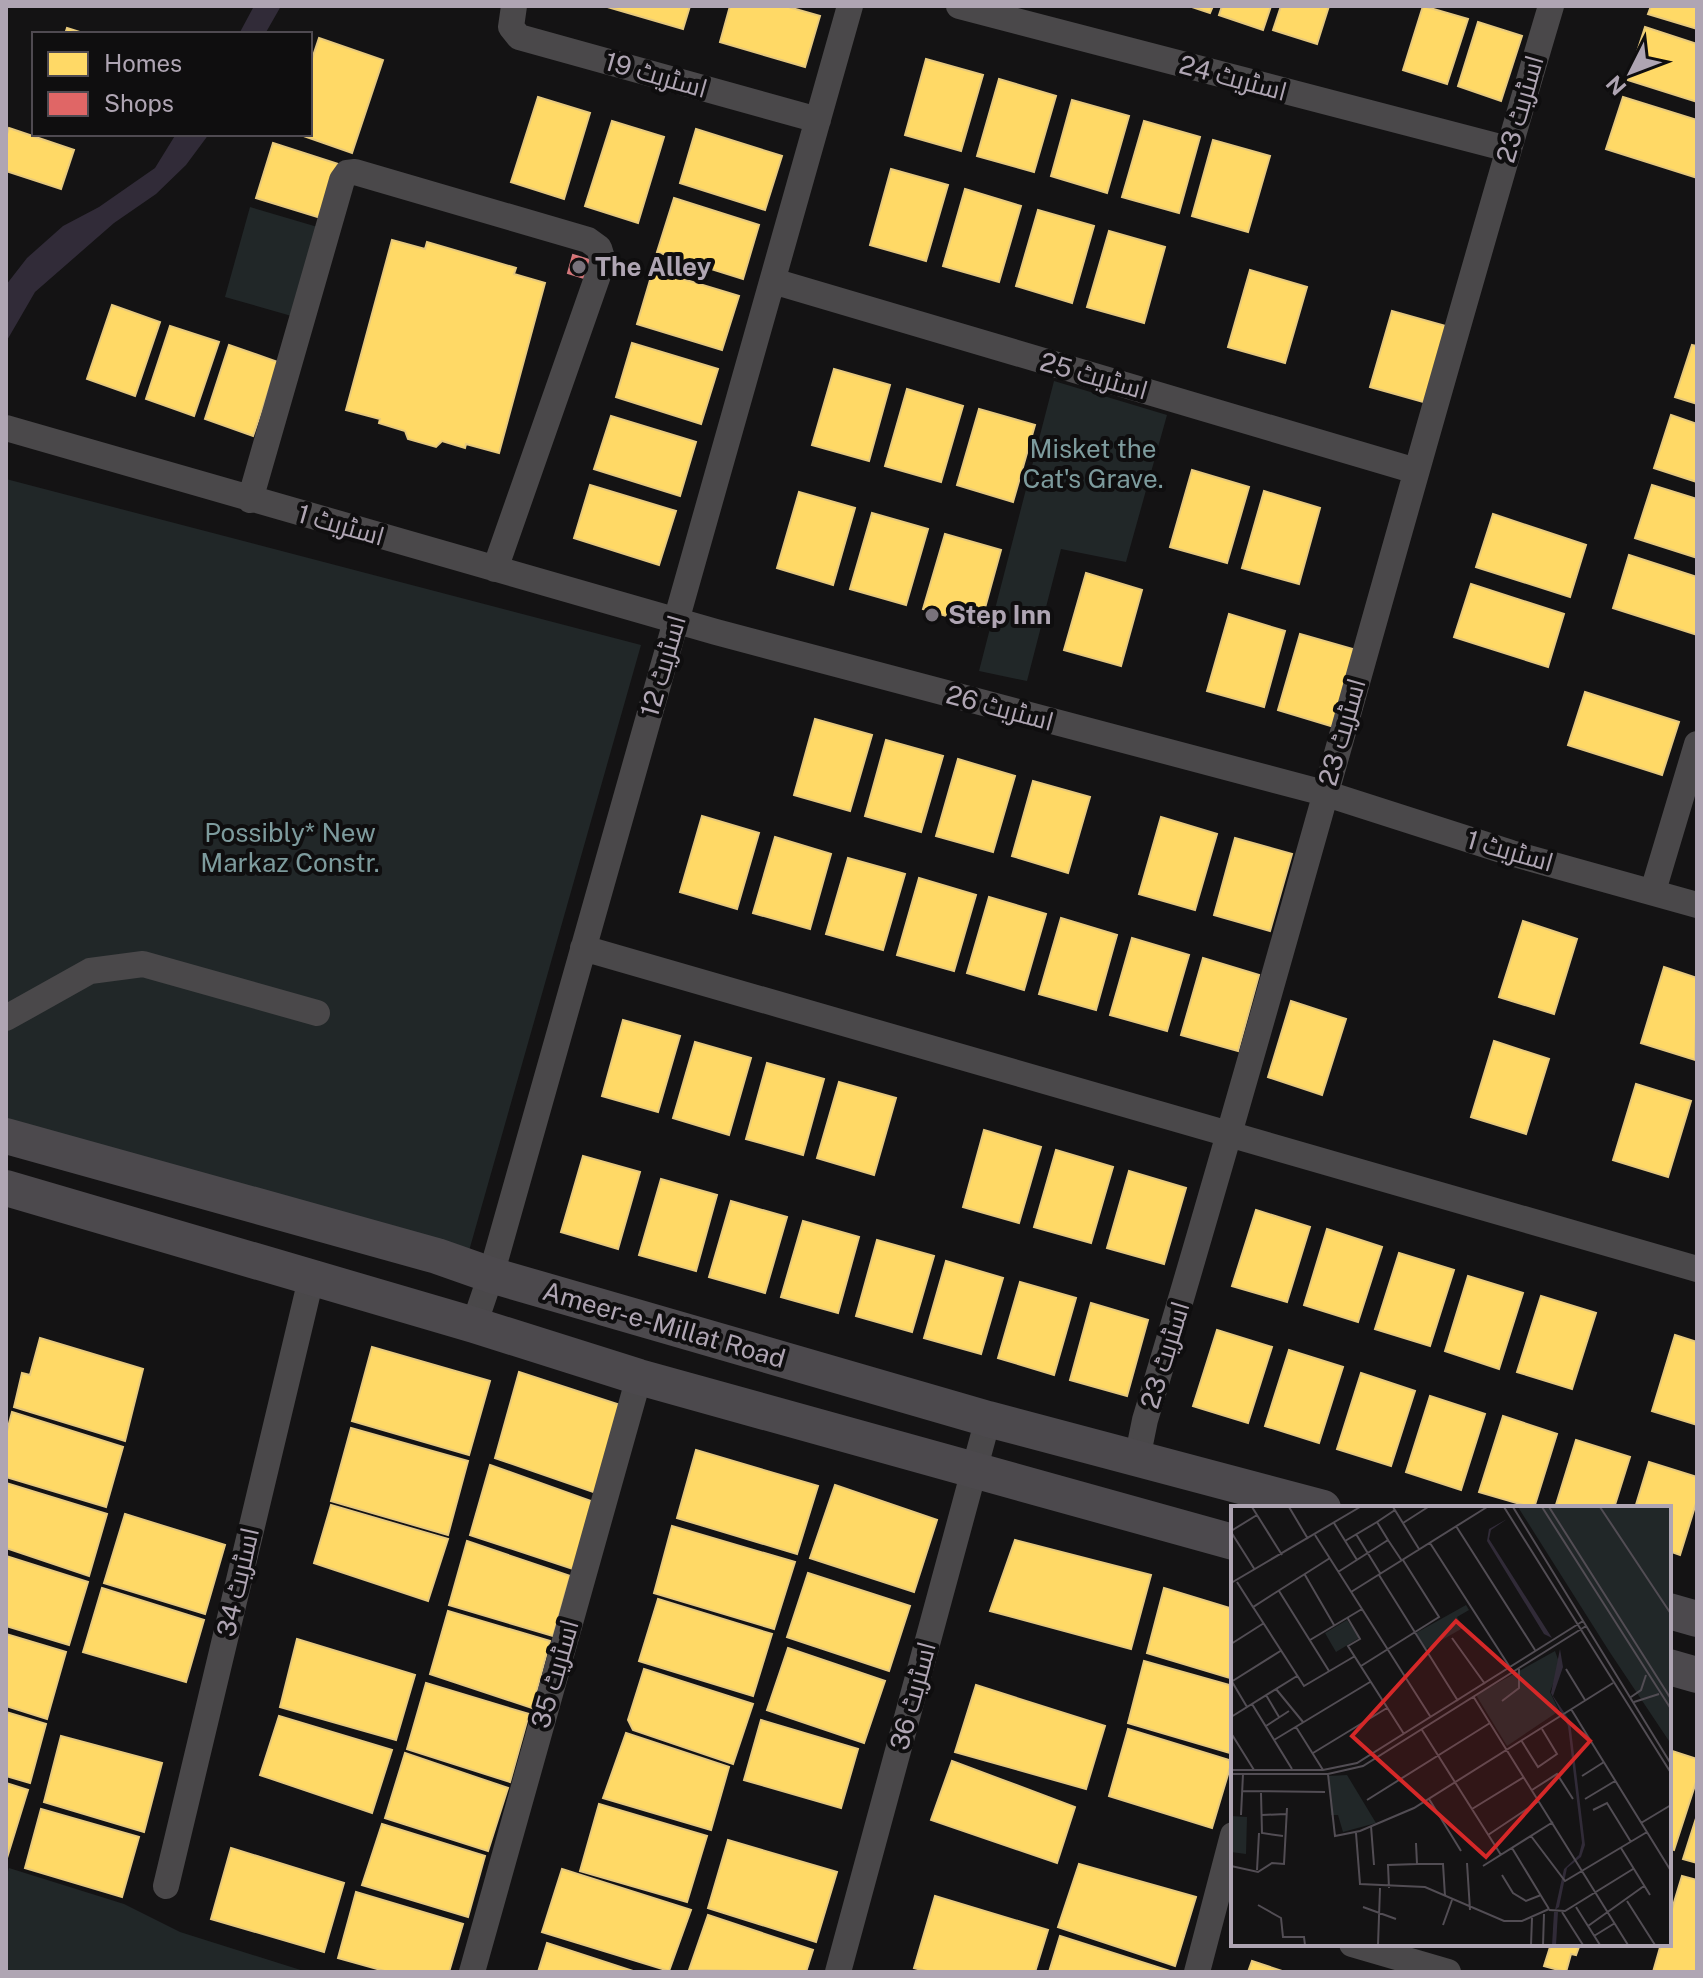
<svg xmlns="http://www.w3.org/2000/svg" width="1703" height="1978" font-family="'Public Sans',Cairo,sans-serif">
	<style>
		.green { fill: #212728 }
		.water { fill: #312b38 }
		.homes { fill: #ffd966; stroke: #e7c97d; stroke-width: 2 }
		.shops { fill: #e06666; stroke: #d1797d; stroke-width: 2 }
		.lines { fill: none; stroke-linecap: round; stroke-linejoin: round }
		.street { stroke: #4a484a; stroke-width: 26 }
		.secondary { stroke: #4c494d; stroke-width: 36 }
		.poi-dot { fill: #79727b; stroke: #0f0e0f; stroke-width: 3 }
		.labels { text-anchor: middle; stroke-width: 8; stroke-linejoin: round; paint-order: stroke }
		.street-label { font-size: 26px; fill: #afa5b3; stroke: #0f0e0f }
		.poi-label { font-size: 26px; font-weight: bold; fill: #afa5b3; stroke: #0f0e0f; text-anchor: start }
		.park-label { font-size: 26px; fill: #7d9b9d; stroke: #0f0e0f }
		.inset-river { fill: none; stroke: #312b38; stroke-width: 4 }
		.inset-road { fill: none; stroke: #524d54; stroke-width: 2 }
		.view { fill: #d62828; fill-opacity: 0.15; stroke: #d62828; stroke-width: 4 }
		.inset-edge { fill: none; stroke: #afa5b3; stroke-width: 4 }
	</style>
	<rect width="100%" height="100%" fill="#141314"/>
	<!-- green -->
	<path class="green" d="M 250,207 L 321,228 L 295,317 L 225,297 Z
		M 1054,381 L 1167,415 L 1126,562 L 1061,549 L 1027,681 L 979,671 Z
		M 6,479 L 641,645 L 463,1272 L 6,1130 Z
		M 9,1868 L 124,1904 L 180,1932 L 307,1972 L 6,1972 L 6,1878 Z"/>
	<!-- water -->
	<path class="water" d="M 254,6 L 281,6 L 265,34 L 239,34 Z
		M 176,134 L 209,134 L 186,165 L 156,194 L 114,223 L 35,292 L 6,342 L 6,285 L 27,258 L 63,226 L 99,207 L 155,168 Z"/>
	<!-- homes -->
	<path class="homes" d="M 604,6 L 690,6 L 683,29 Z
		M 730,6 L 785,6 L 820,16 L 805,67 L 720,42 Z
		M 1189,6 L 1213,6 L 1210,13 Z
		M 1222,6 L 1271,6 L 1263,30 L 1219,15 Z
		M 1281,6 L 1329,6 L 1317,44 L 1273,30 Z
		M 1423,6 L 1468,19 L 1447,84 L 1403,70 Z
		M 1651,6 L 1697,6 L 1697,29 L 1648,14 Z
		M 1478,22 L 1522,36 L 1501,101 L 1458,86 Z
		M 1645,27 L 1697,44 L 1697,102 L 1628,80 Z
		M 67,28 L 86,34 L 65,34 Z
		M 319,38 L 383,60 L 352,153 L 298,134 L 310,134 L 310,65 Z
		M 926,59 L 983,75 L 961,151 L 905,135 Z
		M 999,79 L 1056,96 L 1034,172 L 977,156 Z
		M 538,97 L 590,113 L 564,199 L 511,182 Z
		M 1623,97 L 1697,120 L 1697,178 L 1606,149 Z
		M 1072,100 L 1129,116 L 1107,193 L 1051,176 Z
		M 612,121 L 664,137 L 638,223 L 585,206 Z
		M 1144,121 L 1200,137 L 1179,213 L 1122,197 Z
		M 9,128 L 74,150 L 61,189 L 6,171 L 6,137 Z
		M 696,129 L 782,156 L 765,210 L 680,183 Z
		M 1213,140 L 1270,156 L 1248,232 L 1192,216 Z
		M 273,143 L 341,165 L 324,219 L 256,198 Z
		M 891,169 L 948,185 L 926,261 L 870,245 Z
		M 965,189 L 1021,206 L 999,282 L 943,266 Z
		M 674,198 L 759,225 L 743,279 L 657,252 Z
		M 1038,210 L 1094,226 L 1072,303 L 1016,286 Z
		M 1109,231 L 1165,247 L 1144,323 L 1087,307 Z
		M 392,240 L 425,249 L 427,242 L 516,268 L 514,274 L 545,283 L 499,453 L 466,444 L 465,448 L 442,441 L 436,447 L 408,439 L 405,431 L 379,423 L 380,419 L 346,410 Z
		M 653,270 L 739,296 L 722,350 L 637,324 Z
		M 1250,270 L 1307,287 L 1285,363 L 1228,347 Z
		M 112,305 L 160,322 L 135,396 L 87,379 Z
		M 1392,311 L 1449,327 L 1427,403 L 1370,387 Z
		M 170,326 L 219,342 L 194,416 L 146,399 Z
		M 632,343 L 718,369 L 701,424 L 616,397 Z
		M 229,345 L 278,362 L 253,436 L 205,419 Z
		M 1692,345 L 1697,346 L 1697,404 L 1675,397 Z
		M 834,369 L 890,385 L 869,461 L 812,445 Z
		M 907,389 L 963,406 L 941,482 L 885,466 Z
		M 979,409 L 1035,425 L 1013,502 L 957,485 Z
		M 1671,415 L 1697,424 L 1697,482 L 1654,468 Z
		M 611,416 L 696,442 L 680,496 L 594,469 Z
		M 1192,470 L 1249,487 L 1227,563 L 1170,547 Z
		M 590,485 L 676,511 L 659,565 L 574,538 Z
		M 1652,485 L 1697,499 L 1697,558 L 1635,538 Z
		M 1264,491 L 1320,508 L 1299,584 L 1242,568 Z
		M 799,492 L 855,508 L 833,585 L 777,568 Z
		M 872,513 L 928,529 L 906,605 L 850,589 Z
		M 1493,514 L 1586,545 L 1570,597 L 1476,567 Z
		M 945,534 L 1001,550 L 980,626 L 923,609 Z
		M 1629,555 L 1697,577 L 1697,635 L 1613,608 Z
		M 1086,573 L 1142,590 L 1121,666 L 1064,650 Z
		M 1471,584 L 1564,614 L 1548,667 L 1454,637 Z
		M 1229,614 L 1285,631 L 1264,707 L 1207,691 Z
		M 1300,634 L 1356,650 L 1334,727 L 1278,710 Z
		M 1585,692 L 1679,722 L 1662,775 L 1568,745 Z
		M 815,719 L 872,735 L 850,811 L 794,795 Z
		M 886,740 L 943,756 L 921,832 L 865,816 Z
		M 958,759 L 1015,776 L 993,852 L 936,836 Z
		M 1033,781 L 1090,797 L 1068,873 L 1012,856 Z
		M 702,816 L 759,833 L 737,909 L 680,892 Z
		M 1161,817 L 1217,834 L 1195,910 L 1139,894 Z
		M 775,837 L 831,854 L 810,929 L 753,913 Z
		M 1235,838 L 1292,854 L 1270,931 L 1214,915 Z
		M 848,858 L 905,874 L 883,950 L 826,934 Z
		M 919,878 L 976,895 L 954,971 L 897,955 Z
		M 989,897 L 1046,914 L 1024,990 L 967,973 Z
		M 1061,918 L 1117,935 L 1096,1010 L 1039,994 Z
		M 1523,921 L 1577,939 L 1554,1014 L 1499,997 Z
		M 1132,938 L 1189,955 L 1167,1031 L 1110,1015 Z
		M 1203,958 L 1259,975 L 1238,1051 L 1181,1035 Z
		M 1664,967 L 1697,978 L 1695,1060 L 1641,1043 Z
		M 1291,1001 L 1346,1019 L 1322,1095 L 1268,1077 Z
		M 623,1020 L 680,1036 L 658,1112 L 602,1096 Z
		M 1494,1041 L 1549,1059 L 1526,1134 L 1471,1117 Z
		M 695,1042 L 751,1058 L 729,1135 L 673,1118 Z
		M 767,1063 L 824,1079 L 803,1155 L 746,1139 Z
		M 839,1082 L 896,1098 L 874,1175 L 817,1158 Z
		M 1636,1084 L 1691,1101 L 1668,1177 L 1613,1160 Z
		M 984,1130 L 1041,1147 L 1019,1223 L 963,1207 Z
		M 1056,1150 L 1113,1167 L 1091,1243 L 1034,1227 Z
		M 583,1156 L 640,1172 L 618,1249 L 561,1232 Z
		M 1129,1171 L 1186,1188 L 1164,1264 L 1107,1248 Z
		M 661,1179 L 717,1195 L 696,1271 L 639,1255 Z
		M 731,1201 L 787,1217 L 765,1293 L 709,1277 Z
		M 1256,1210 L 1310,1227 L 1287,1302 L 1232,1286 Z
		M 803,1221 L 859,1237 L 838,1313 L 781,1297 Z
		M 1327,1229 L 1382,1247 L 1358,1322 L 1304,1305 Z
		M 877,1240 L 934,1256 L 912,1332 L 856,1316 Z
		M 1399,1253 L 1454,1270 L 1430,1346 L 1375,1329 Z
		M 946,1261 L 1003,1278 L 981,1354 L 924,1338 Z
		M 1468,1276 L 1523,1293 L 1499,1369 L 1445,1351 Z
		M 1020,1282 L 1076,1298 L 1054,1375 L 998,1358 Z
		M 1541,1296 L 1596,1313 L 1572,1389 L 1517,1372 Z
		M 1091,1303 L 1148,1320 L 1127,1396 L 1070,1380 Z
		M 1217,1330 L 1272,1347 L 1248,1423 L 1193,1406 Z
		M 1675,1335 L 1697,1342 L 1697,1425 L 1652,1411 Z
		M 40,1338 L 143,1369 L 125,1441 L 14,1407 L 22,1373 L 30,1375 Z
		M 372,1347 L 490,1381 L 469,1455 L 352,1421 Z
		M 1289,1350 L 1343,1367 L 1319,1443 L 1265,1426 Z
		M 519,1372 L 623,1406 L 599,1494 L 495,1458 Z
		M 1361,1373 L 1415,1391 L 1391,1466 L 1337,1449 Z
		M 1430,1396 L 1485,1414 L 1461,1490 L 1406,1472 Z
		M 12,1412 L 123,1447 L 106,1507 L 6,1477 L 6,1435 Z
		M 1503,1416 L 1557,1434 L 1534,1508 L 1479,1492 Z
		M 351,1428 L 468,1461 L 448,1535 L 331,1501 Z
		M 1576,1440 L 1630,1457 L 1614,1508 L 1555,1508 Z
		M 696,1450 L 818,1486 L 797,1554 L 677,1518 Z
		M 1649,1462 L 1697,1477 L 1697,1500 L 1680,1555 L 1669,1551 L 1669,1508 L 1635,1508 Z
		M 490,1465 L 594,1502 L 573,1569 L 470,1535 Z
		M 6,1483 L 107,1514 L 89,1576 L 6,1548 Z
		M 835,1485 L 937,1520 L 914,1592 L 810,1558 Z
		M 331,1505 L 448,1539 L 428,1601 L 314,1563 Z
		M 125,1514 L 225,1545 L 205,1614 L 104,1583 Z
		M 672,1526 L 795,1562 L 774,1629 L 654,1593 Z
		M 1015,1540 L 1151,1575 L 1131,1649 L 990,1611 Z
		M 467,1541 L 570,1576 L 553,1636 L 449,1605 Z
		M 6,1556 L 88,1582 L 69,1645 L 6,1626 Z
		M 808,1573 L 910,1606 L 889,1671 L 787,1637 Z
		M 102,1588 L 204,1620 L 186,1682 L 83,1652 Z
		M 1164,1588 L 1233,1609 L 1233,1679 L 1147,1653 Z
		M 658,1599 L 772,1634 L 753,1696 L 639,1661 Z
		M 448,1611 L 550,1641 L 532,1708 L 430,1674 Z
		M 6,1634 L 66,1652 L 47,1719 L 6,1706 Z
		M 297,1639 L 415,1675 L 396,1740 L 280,1707 Z
		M 788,1648 L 885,1681 L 864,1743 L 767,1710 Z
		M 1144,1661 L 1233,1686 L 1233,1754 L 1128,1723 Z
		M 644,1669 L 753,1704 L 733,1764 L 633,1730 L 628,1720 Z
		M 426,1683 L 529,1714 L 510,1782 L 407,1749 Z
		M 976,1685 L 1105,1726 L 1086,1789 L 955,1752 Z
		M 6,1712 L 46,1724 L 30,1783 L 6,1776 Z
		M 279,1716 L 392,1750 L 372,1813 L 260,1775 Z
		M 761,1720 L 858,1749 L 841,1808 L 744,1780 Z
		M 1128,1729 L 1232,1761 L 1212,1828 L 1109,1796 Z
		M 626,1733 L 729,1767 L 711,1830 L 603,1798 Z
		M 61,1736 L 162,1763 L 144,1832 L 44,1802 Z
		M 1669,1750 L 1697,1759 L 1697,1779 L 1674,1850 L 1669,1848 Z
		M 405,1753 L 508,1788 L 488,1851 L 385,1818 Z
		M 952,1761 L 1075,1807 L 1057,1863 L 931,1820 Z
		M 6,1783 L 28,1790 L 7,1858 L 6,1858 Z
		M 599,1804 L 707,1836 L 687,1902 L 580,1871 Z
		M 41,1809 L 139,1837 L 122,1897 L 25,1868 Z
		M 1697,1815 L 1697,1863 L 1683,1859 Z
		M 382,1824 L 485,1856 L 468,1917 L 362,1885 Z
		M 728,1840 L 837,1872 L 816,1942 L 708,1908 Z
		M 231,1848 L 344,1883 L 324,1952 L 211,1919 Z
		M 1079,1864 L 1196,1897 L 1175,1966 L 1058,1927 Z
		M 562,1869 L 691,1910 L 669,1971 L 542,1932 Z
		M 1682,1876 L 1697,1880 L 1697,1972 L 1653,1972 L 1661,1944 L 1669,1944 L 1669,1919 Z
		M 356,1892 L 463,1924 L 449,1972 L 388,1972 L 338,1958 Z
		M 935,1896 L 1048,1930 L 1035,1972 L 929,1972 L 914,1968 Z
		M 708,1915 L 813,1950 L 806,1972 L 689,1970 Z
		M 1060,1936 L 1170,1971 L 1170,1972 L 1049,1972 Z
		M 547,1943 L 636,1972 L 538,1972 Z
		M 1539,1944 L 1580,1944 L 1576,1955 L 1571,1954 L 1566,1972 L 1544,1966 L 1550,1947 Z
		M 1252,1961 L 1285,1972 L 1248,1972 Z"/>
	<!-- shops -->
	<path class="shops" d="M 573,255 L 589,260 L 584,278 L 568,273 Z"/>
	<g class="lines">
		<!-- street -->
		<path class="street" d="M 514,6 L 511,27 L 519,37 L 818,120
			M 959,6 L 1508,149
			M 773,281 L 1416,471
			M 6,428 L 716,632 L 1324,793 L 1511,853 L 1697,905
			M 250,500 L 342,180 L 347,173 L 355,172 L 588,240 L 599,248 L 603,261 L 495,569
			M 1653,891 L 1697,744
			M 583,948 L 1697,1269
			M 6,1018 L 90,971 L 143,964 L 317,1013
			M 474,1325 L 491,1275 L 850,6
			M 1137,1459 L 1145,1420 C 1286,950 1411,476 1551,6
			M 166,1886 L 311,1279
			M 1352,1944 L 1448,1972
			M 472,1972 L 639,1377
			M 838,1972 L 988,1419
			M 1197,1972 L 1233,1835"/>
		<!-- secondary -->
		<path class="secondary" d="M 6,1136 L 437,1256 L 491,1275 L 988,1419 L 1323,1508
			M 6,1188 L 474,1325 L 639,1377 L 1233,1542
			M 1669,1611 L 1697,1619
			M 1669,1667 L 1697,1675"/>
	</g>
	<!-- markers -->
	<g class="poi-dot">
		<circle cx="579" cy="267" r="8"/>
		<circle cx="932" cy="615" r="8"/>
	</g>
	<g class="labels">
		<!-- street labels -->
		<g class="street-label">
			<text transform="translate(656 75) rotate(16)" y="9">اسٹریٹ 19</text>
			<text transform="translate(1233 78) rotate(15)" y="9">اسٹریٹ 24</text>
			<text transform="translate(1520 109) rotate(-74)" y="9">اسٹریٹ 23</text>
			<text transform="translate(1094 376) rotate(16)" y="9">اسٹریٹ 25</text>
			<text transform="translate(341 525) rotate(16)" y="9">اسٹریٹ 1</text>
			<text transform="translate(663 666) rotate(-74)" y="9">اسٹریٹ 12</text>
			<text transform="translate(1000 708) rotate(15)" y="9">اسٹریٹ 26</text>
			<text transform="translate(1342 732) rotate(-74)" y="9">اسٹریٹ 23</text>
			<text transform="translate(1510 851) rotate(16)" y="9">اسٹریٹ 1</text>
			<text transform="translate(664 1325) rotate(16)" y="9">Ameer-e-Millat Road</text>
			<text transform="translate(1165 1355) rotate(-73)" y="9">اسٹریٹ 23</text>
			<text transform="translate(238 1582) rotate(-77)" y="9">اسٹریٹ 34</text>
			<text transform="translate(555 1674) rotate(-74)" y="9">اسٹریٹ 35</text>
			<text transform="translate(913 1696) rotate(-75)" y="9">اسٹریٹ 36</text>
		</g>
		<!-- poi labels -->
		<g class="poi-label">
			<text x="595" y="276">The Alley</text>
			<text x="948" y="624">Step Inn</text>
		</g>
		<!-- park labels -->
		<g class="park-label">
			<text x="1093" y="458">Misket the<tspan x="1093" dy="30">Cat's Grave.</tspan></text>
			<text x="290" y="842">Possibly* New<tspan x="290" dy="30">Markaz Constr.</tspan></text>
		</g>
	</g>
	<!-- overview -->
	<g transform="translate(1231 1506)">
		<rect width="440" height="440" fill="#141314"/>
		<path d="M 287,1 L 440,1 L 440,238 L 378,145 ZM 235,99 L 238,104 L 226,111 L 232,122 L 195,143 L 185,127 ZM 116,114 L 128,132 L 105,146 L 94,127 ZM 324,145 L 329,159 L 319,186 L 328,205 L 276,240 L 245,189 ZM 116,269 L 145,317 L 112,326 L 107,309 L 100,309 L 98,270 ZM 0,310 L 16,311 L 15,348 L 0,346 Z" fill="#212728"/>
		<path d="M 276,13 L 260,24 L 258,33 L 321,132 L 313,128 L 256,35 L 258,23 ZM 329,143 L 332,161 L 322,190 L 339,215 L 354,339 L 350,351 L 336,362 L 328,401 L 324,404 L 333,363 L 348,349 L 351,337 L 337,220 L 320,187 Z" fill="#312b38"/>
		<path class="inset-river" d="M 323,439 L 325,406"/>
		<path class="inset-road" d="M 21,1 L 51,49M 58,1 L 77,33M 162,1 L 188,43M 273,1 L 440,267M 282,1 L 440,258M 311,1 L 440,203M 318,1 L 440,193M 369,1 L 440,108M 103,17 L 126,54M 172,17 L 197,1M 225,20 L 304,144M 0,25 L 26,9M 0,26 L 24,64M 125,28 L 149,67M 84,29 L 199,210M 157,34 L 171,55M 114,35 L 146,16M 199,37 L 280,163M 107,66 L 157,34 L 146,16 L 164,4M 74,69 L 103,119M 148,69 L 227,195M 6,76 L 22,101 L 99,52M 0,77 L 129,1M 48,85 L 98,165M 120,86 L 256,1M 22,101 L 73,180 L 124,150M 116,111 L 129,133 L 117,140 L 173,228M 221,132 L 254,178M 79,134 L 131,103M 0,138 L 33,117M 130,160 L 208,111 L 172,54M 335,163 L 354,194M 0,174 L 16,201M 0,176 L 51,144M 45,183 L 72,216M 35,189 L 48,211M 242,190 L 397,439M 400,191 L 410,184 L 415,169M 271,195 L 288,182 L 288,163M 403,196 L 428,188M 21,198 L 61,263M 340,203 L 440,365M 0,211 L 66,170M 35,220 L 58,205M 65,221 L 92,264M 191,224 L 270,349M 0,227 L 23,264M 43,234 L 139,176M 290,234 L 307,261 L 326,248 L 311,223M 82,247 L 156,202M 0,264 L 92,264 L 126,257 L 352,115M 0,268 L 97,268 L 132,260 L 355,120M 97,268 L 104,330 L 129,325 L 183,302 L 382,177M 351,270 L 373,256M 301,284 L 326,268 L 342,293M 11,285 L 94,286M 30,287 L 31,327 L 52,330M 198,293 L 230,345M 354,293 L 384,275M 136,294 L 259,217M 241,303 L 293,271M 362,304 L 376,297 L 400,336M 10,309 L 12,268M 31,309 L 55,308M 410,317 L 440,299M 140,320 L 143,359M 125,327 L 129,378 L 194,381 L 273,415 L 291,415 L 318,403M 257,329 L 308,295M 300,330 L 334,375 L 416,326M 281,342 L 318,403M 390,342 L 419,389M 236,357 L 239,404M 187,358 L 212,358 L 214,390M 0,360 L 27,366 L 41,357 L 53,358 L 56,302M 252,360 L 322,316M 26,364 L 28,327M 271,369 L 282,387 L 295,395 L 310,389M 158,382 L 157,359 L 186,358 L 185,337M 396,395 L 424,439M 27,399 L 50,412 L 52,431 L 73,431 L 74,439M 132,401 L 165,413M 345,401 L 369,439M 318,404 L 334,405 L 402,363M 331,406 L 352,439M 212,419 L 221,394M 357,420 L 413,380M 363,430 L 384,417M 147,439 L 149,382M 300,439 L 301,412M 312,439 L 313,408"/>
		<path class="view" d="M 225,115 L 359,235 L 255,351 L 121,230 Z"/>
		<rect width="440" height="440" class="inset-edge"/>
	</g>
	<!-- border -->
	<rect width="1703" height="1978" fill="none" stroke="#afa5b3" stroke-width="16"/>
	<!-- legend -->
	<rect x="32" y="32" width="280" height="104" fill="#0f0e0f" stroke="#4f4a51" stroke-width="2"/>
	<rect x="48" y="52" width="40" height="24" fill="#ffd966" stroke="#4f4a51" stroke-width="2"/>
	<text x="104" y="72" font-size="24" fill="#afa5b3">Homes</text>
	<rect x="48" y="92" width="40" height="24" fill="#e06666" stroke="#4f4a51" stroke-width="2"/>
	<text x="104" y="112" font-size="24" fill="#afa5b3">Shops</text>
	<!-- north arrow -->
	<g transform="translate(1631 72) rotate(228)" stroke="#0f0e0f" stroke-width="6" paint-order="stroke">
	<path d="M0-6L14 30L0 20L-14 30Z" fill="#afa5b3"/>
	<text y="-12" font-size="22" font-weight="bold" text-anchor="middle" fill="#afa5b3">N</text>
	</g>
</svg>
